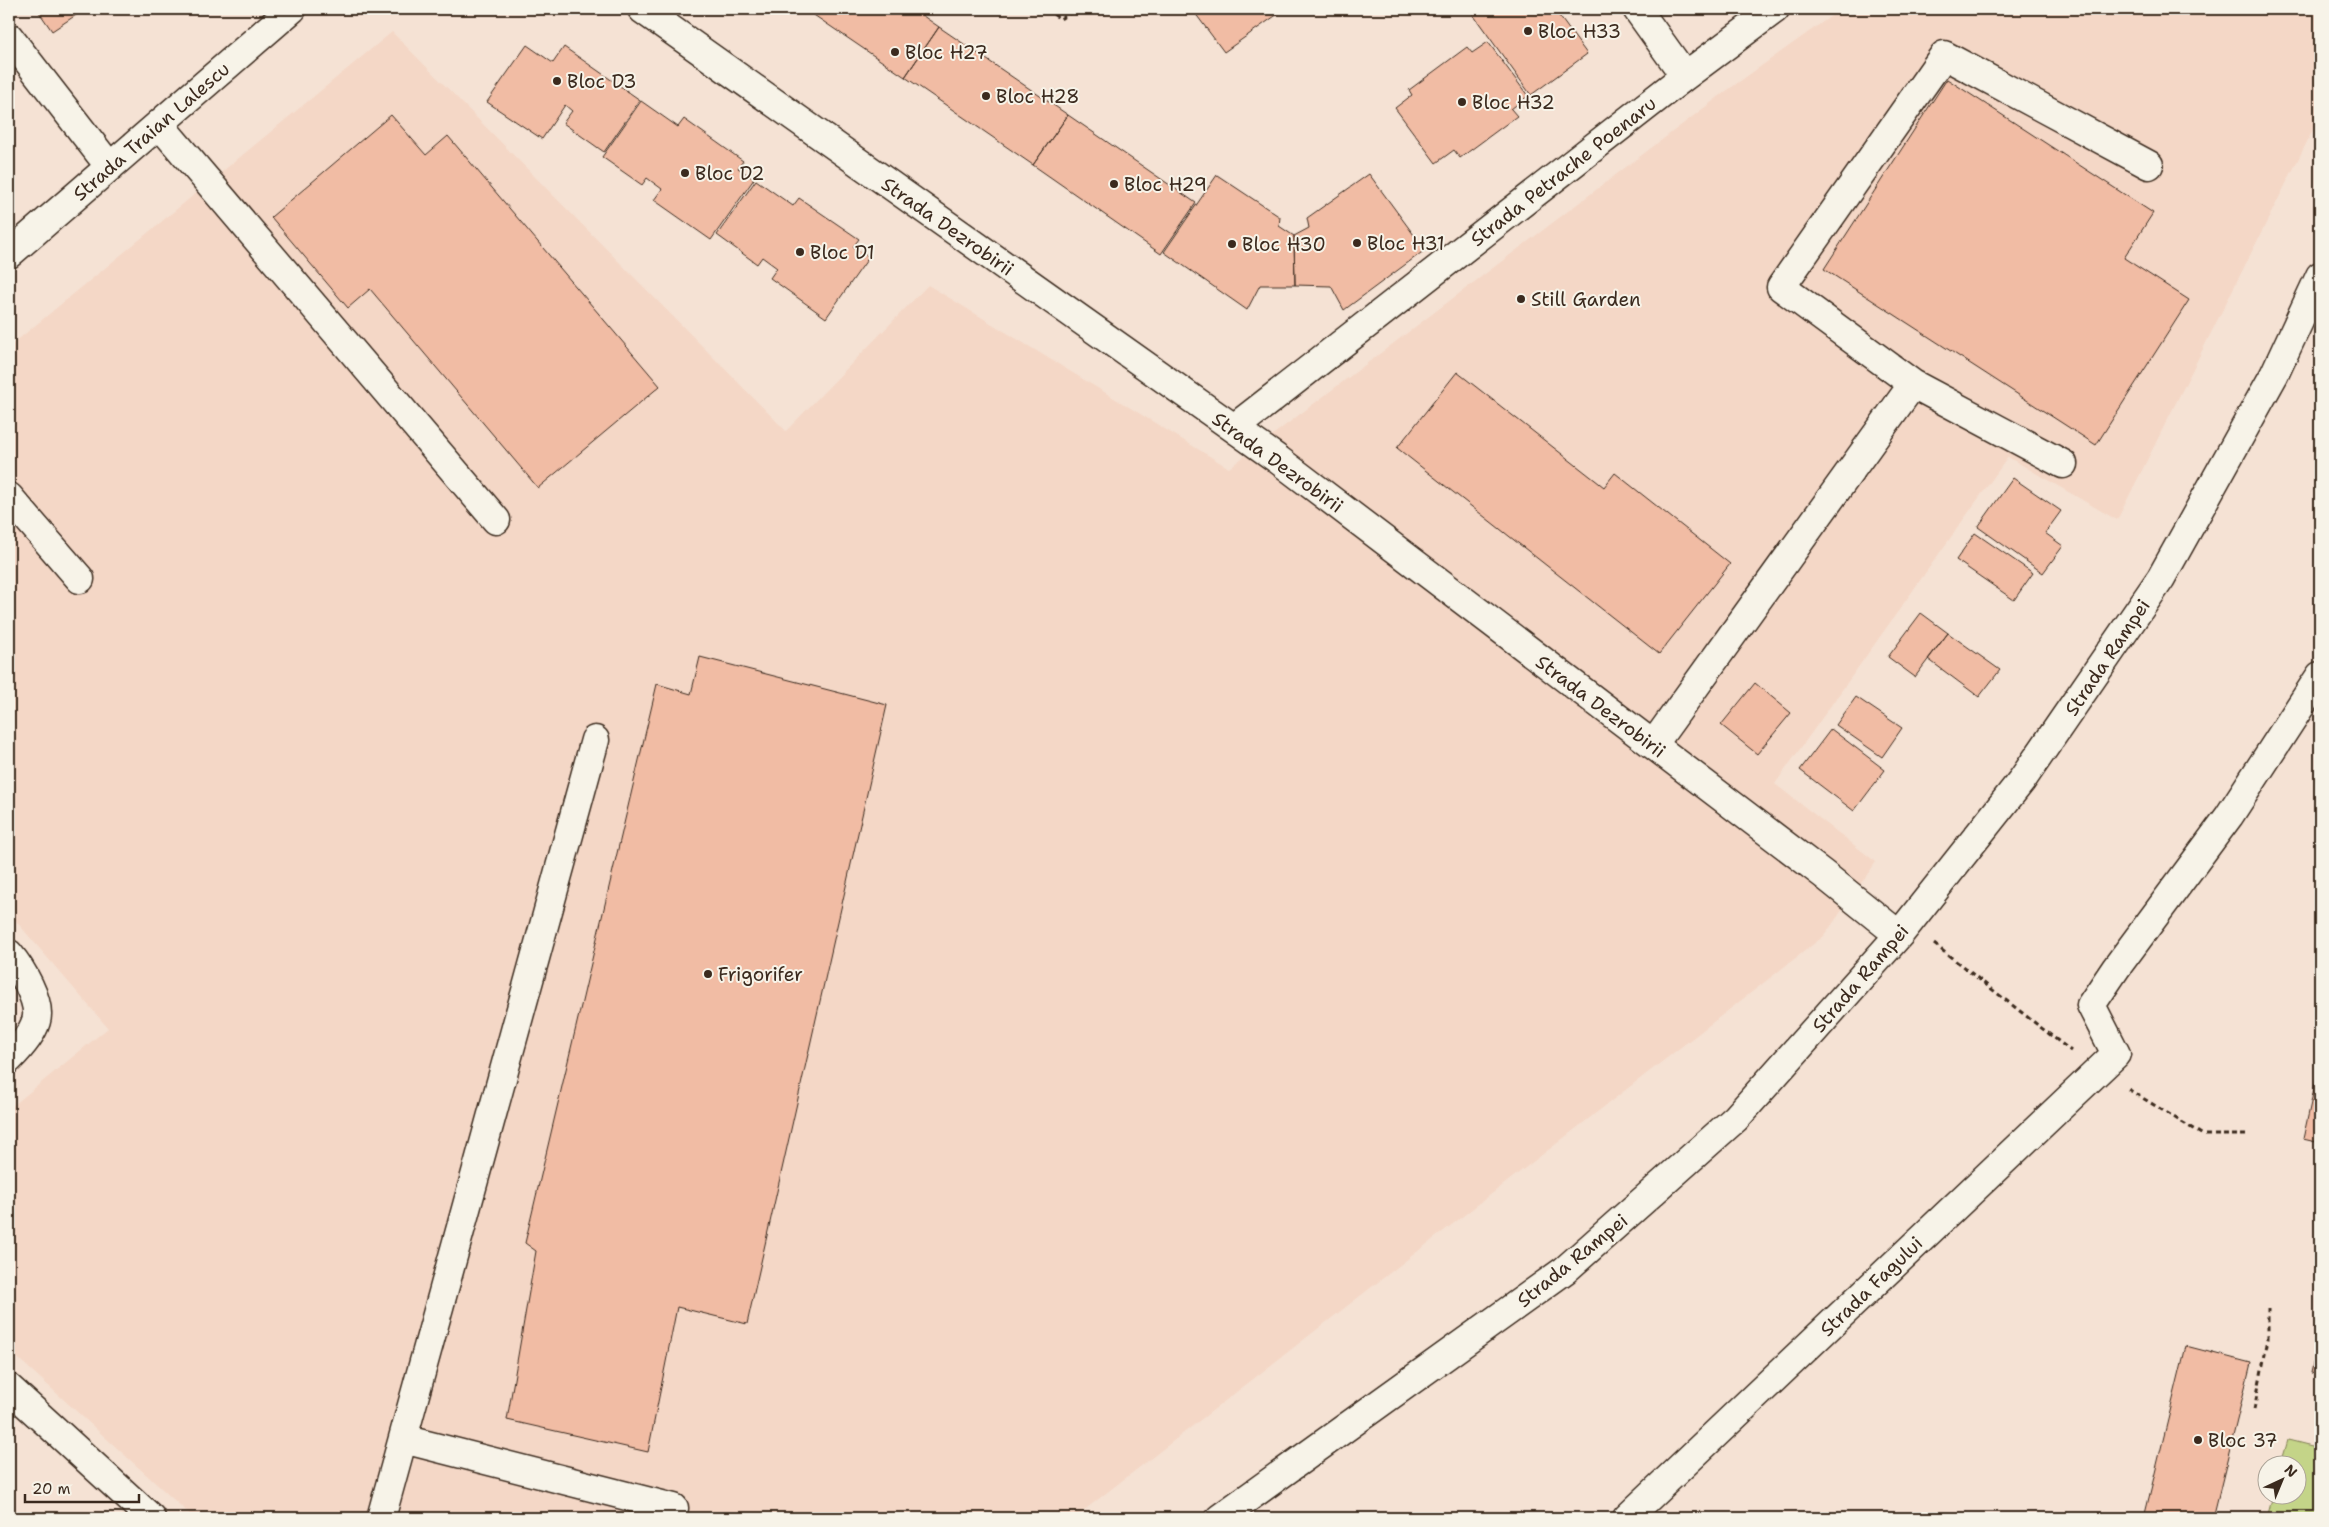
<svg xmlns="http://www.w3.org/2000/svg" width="2329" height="1527" font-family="'Shantell Sans',sans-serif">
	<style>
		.built { fill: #f4d7c6 }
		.green { fill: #c4d488; stroke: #807f53 }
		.building { fill: #f1bca4; stroke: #3b2a1e }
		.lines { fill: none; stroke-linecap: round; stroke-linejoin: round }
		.minor-casing { stroke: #3b2a1e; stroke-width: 31 }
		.path { stroke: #3b2a1e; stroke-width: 3; stroke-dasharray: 5 4; stroke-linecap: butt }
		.minor { stroke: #f7f3e8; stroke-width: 28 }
		.poi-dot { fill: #3b2a1e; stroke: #f7f3e8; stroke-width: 2 }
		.labels { text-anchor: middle; stroke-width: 4; stroke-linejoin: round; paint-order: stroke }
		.poi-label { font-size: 19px; fill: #3b2a1e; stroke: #f7f3e8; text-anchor: start }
		.street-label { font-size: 19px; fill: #3b2a1e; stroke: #f7f3e8 }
	</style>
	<rect width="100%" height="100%" fill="#f5e2d4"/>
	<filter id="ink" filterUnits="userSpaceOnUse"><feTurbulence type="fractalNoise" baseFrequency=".02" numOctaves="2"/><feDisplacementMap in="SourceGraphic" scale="10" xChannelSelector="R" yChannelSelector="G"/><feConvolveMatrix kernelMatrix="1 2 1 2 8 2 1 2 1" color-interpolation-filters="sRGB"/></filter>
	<g filter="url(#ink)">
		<!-- built -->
		<path class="built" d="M 1841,9 L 2320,9 L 2320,116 L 2117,520 L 2008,457 L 1775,784 L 1876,862 L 1824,936 L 1074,1518 L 194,1518 L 9,1350 L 9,1109 L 108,1028 L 9,913 L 9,347 L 392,32 L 786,431 L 928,285 L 1229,468 L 1725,92 Z"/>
		<!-- green -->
		<path class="green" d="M 2288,1440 L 2320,1448 L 2320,1518 L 2267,1518 L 2273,1495 L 2296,1494 L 2296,1464 L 2281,1464 Z"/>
		<!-- building -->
		<path class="building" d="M 37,9 L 85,9 L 52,31 Z
			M 805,9 L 913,9 L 939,27 L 905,77 Z
			M 1192,9 L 1285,9 L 1224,52 Z
			M 1469,9 L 1554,9 L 1587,54 L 1531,95 Z
			M 939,27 L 1068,115 L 1033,165 L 905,77 Z
			M 1488,42 L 1528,96 L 1511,109 L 1517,116 L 1460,158 L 1454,150 L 1436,163 L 1395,108 L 1412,95 L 1409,90 L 1467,47 L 1472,53 Z
			M 527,45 L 553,63 L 564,47 L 640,100 L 604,152 L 563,123 L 572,111 L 565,105 L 542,139 L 487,102 Z
			M 1947,79 L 2153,213 L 2124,258 L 2189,300 L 2096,445 L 1824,269 Z
			M 641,101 L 678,127 L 684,119 L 743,161 L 738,168 L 754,179 L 711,240 L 654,200 L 662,189 L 647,178 L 642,185 L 602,157 Z
			M 391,115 L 426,155 L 448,136 L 660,386 L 538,488 L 370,289 L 348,308 L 271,217 Z
			M 1068,115 L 1196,203 L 1161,254 L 1033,165 Z
			M 1369,174 L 1425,250 L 1344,310 L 1331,286 L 1295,285 L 1294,236 L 1309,228 L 1307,218 Z
			M 1217,175 L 1280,217 L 1279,226 L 1294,236 L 1295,285 L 1260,285 L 1247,310 L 1164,252 Z
			M 756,180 L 793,206 L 799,198 L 859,239 L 853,247 L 869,257 L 826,318 L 770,278 L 777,268 L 762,257 L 757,264 L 717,235 Z
			M 1457,372 L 1604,487 L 1615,473 L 1730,564 L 1659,654 L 1397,448 Z
			M 2013,478 L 2061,511 L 2045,533 L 2063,546 L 2043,573 L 1978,527 Z
			M 1975,533 L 2033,573 L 2014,600 L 1956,560 Z
			M 1921,613 L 1948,633 L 1915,677 L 1888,657 Z
			M 1948,633 L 2000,670 L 1979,697 L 1928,659 Z
			M 700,657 L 887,705 L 747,1324 L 677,1307 L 648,1452 L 507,1420 L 536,1251 L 525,1243 L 657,684 L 691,694 Z
			M 1755,683 L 1791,713 L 1757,754 L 1721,725 Z
			M 1856,697 L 1902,728 L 1882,757 L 1836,725 Z
			M 1831,729 L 1885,770 L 1854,811 L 1800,770 Z
			M 2317,1075 L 2320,1075 L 2320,1143 L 2303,1139 Z
			M 2320,1332 L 2320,1375 L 2311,1373 Z
			M 2186,1346 L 2251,1363 L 2213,1518 L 2144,1518 Z"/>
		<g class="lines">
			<!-- minor casing -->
			<g class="minor-casing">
				<path id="minor" d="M 642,9 L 1276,458 L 1823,874 L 1899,935
					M 1637,9 L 1685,76
					M 9,37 L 110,167
					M 159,124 L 496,520
					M 9,254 L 292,9
					M 1234,428 L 1685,76 L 1775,9
					M 2063,464 L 1913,384 L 1781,287 L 1944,55 L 2149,165
					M 9,497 L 80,579
					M 1653,745 L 1913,384
					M 9,954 C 20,967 42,1002 36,1021 C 32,1034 19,1049 9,1059
					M 9,1388 L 151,1518
					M 403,1439 L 674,1508
					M 381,1518 L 595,740
					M 1220,1518 L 1565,1270 L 1736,1118 L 1899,935 L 2022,780 L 2161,578 L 2274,375 L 2320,276
					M 1627,1518 L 2116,1054 L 2091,1005 L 2116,968 L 2229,816 L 2320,676"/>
			</g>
			<!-- path -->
			<path class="path" d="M 1046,9 L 1060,19 L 1077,9
				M 1934,944 L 2071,1051
				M 2128,1089 L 2203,1135 L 2246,1135
				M 2254,1410 L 2268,1339 L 2268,1309"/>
			<!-- minor -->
			<use href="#minor" class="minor"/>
		</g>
	</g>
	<!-- markers -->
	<g class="poi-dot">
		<circle cx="1528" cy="31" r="5"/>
		<circle cx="895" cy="52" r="5"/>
		<circle cx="557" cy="81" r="5"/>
		<circle cx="986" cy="96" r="5"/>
		<circle cx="1462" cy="102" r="5"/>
		<circle cx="685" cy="173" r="5"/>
		<circle cx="1114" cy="184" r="5"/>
		<circle cx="1357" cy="243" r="5"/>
		<circle cx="1232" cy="244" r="5"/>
		<circle cx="800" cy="252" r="5"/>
		<circle cx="1521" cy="299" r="5"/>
		<circle cx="708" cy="974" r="5"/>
		<circle cx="2198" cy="1440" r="5"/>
	</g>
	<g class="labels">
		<!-- poi labels -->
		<g class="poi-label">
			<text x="1538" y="38">Bloc H33</text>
			<text x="905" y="59">Bloc H27</text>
			<text x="567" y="88">Bloc D3</text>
			<text x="996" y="103">Bloc H28</text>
			<text x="1472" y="109">Bloc H32</text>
			<text x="695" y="180">Bloc D2</text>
			<text x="1124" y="191">Bloc H29</text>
			<text x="1367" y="250">Bloc H31</text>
			<text x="1242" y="251">Bloc H30</text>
			<text x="810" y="259">Bloc D1</text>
			<text x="1531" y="306">Still Garden</text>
			<text x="718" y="981">Frigorifer</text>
			<text x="2208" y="1447">Bloc 37</text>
		</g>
		<!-- street labels -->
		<g class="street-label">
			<text transform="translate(151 131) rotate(-41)" y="7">Strada Traian Lalescu</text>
			<text transform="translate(1563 171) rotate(-38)" y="7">Strada Petrache Poenaru</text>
			<text transform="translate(948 226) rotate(35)" y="7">Strada Dezrobirii</text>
			<text transform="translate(1278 462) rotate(36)" y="7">Strada Dezrobirii</text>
			<text transform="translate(2107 657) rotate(-56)" y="7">Strada Rampei</text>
			<text transform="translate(1601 706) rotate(37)" y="7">Strada Dezrobirii</text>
			<text transform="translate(1860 978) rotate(-49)" y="7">Strada Rampei</text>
			<text transform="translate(1572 1260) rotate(-39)" y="7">Strada Rampei</text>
			<text transform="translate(1871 1286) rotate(-44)" y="7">Strada Fagului</text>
		</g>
	</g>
	<!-- margin -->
	<rect width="2329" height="1527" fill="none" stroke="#f7f3e8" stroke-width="30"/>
	<rect x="15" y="15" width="2299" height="1497" fill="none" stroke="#3b2a1e" stroke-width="2" filter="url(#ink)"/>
	<!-- north arrow -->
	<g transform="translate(2282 1480) rotate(44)"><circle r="24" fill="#f7f3e8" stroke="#aca397"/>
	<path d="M0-4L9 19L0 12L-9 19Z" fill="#3b2a1e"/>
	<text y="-8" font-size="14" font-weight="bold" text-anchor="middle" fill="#3b2a1e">N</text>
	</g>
	<!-- scale -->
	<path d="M25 1494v8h114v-8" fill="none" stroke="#3b2a1e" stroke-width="2.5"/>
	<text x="32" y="1494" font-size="15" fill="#3b2a1e" stroke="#f7f3e8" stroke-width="4" paint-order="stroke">20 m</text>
</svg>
